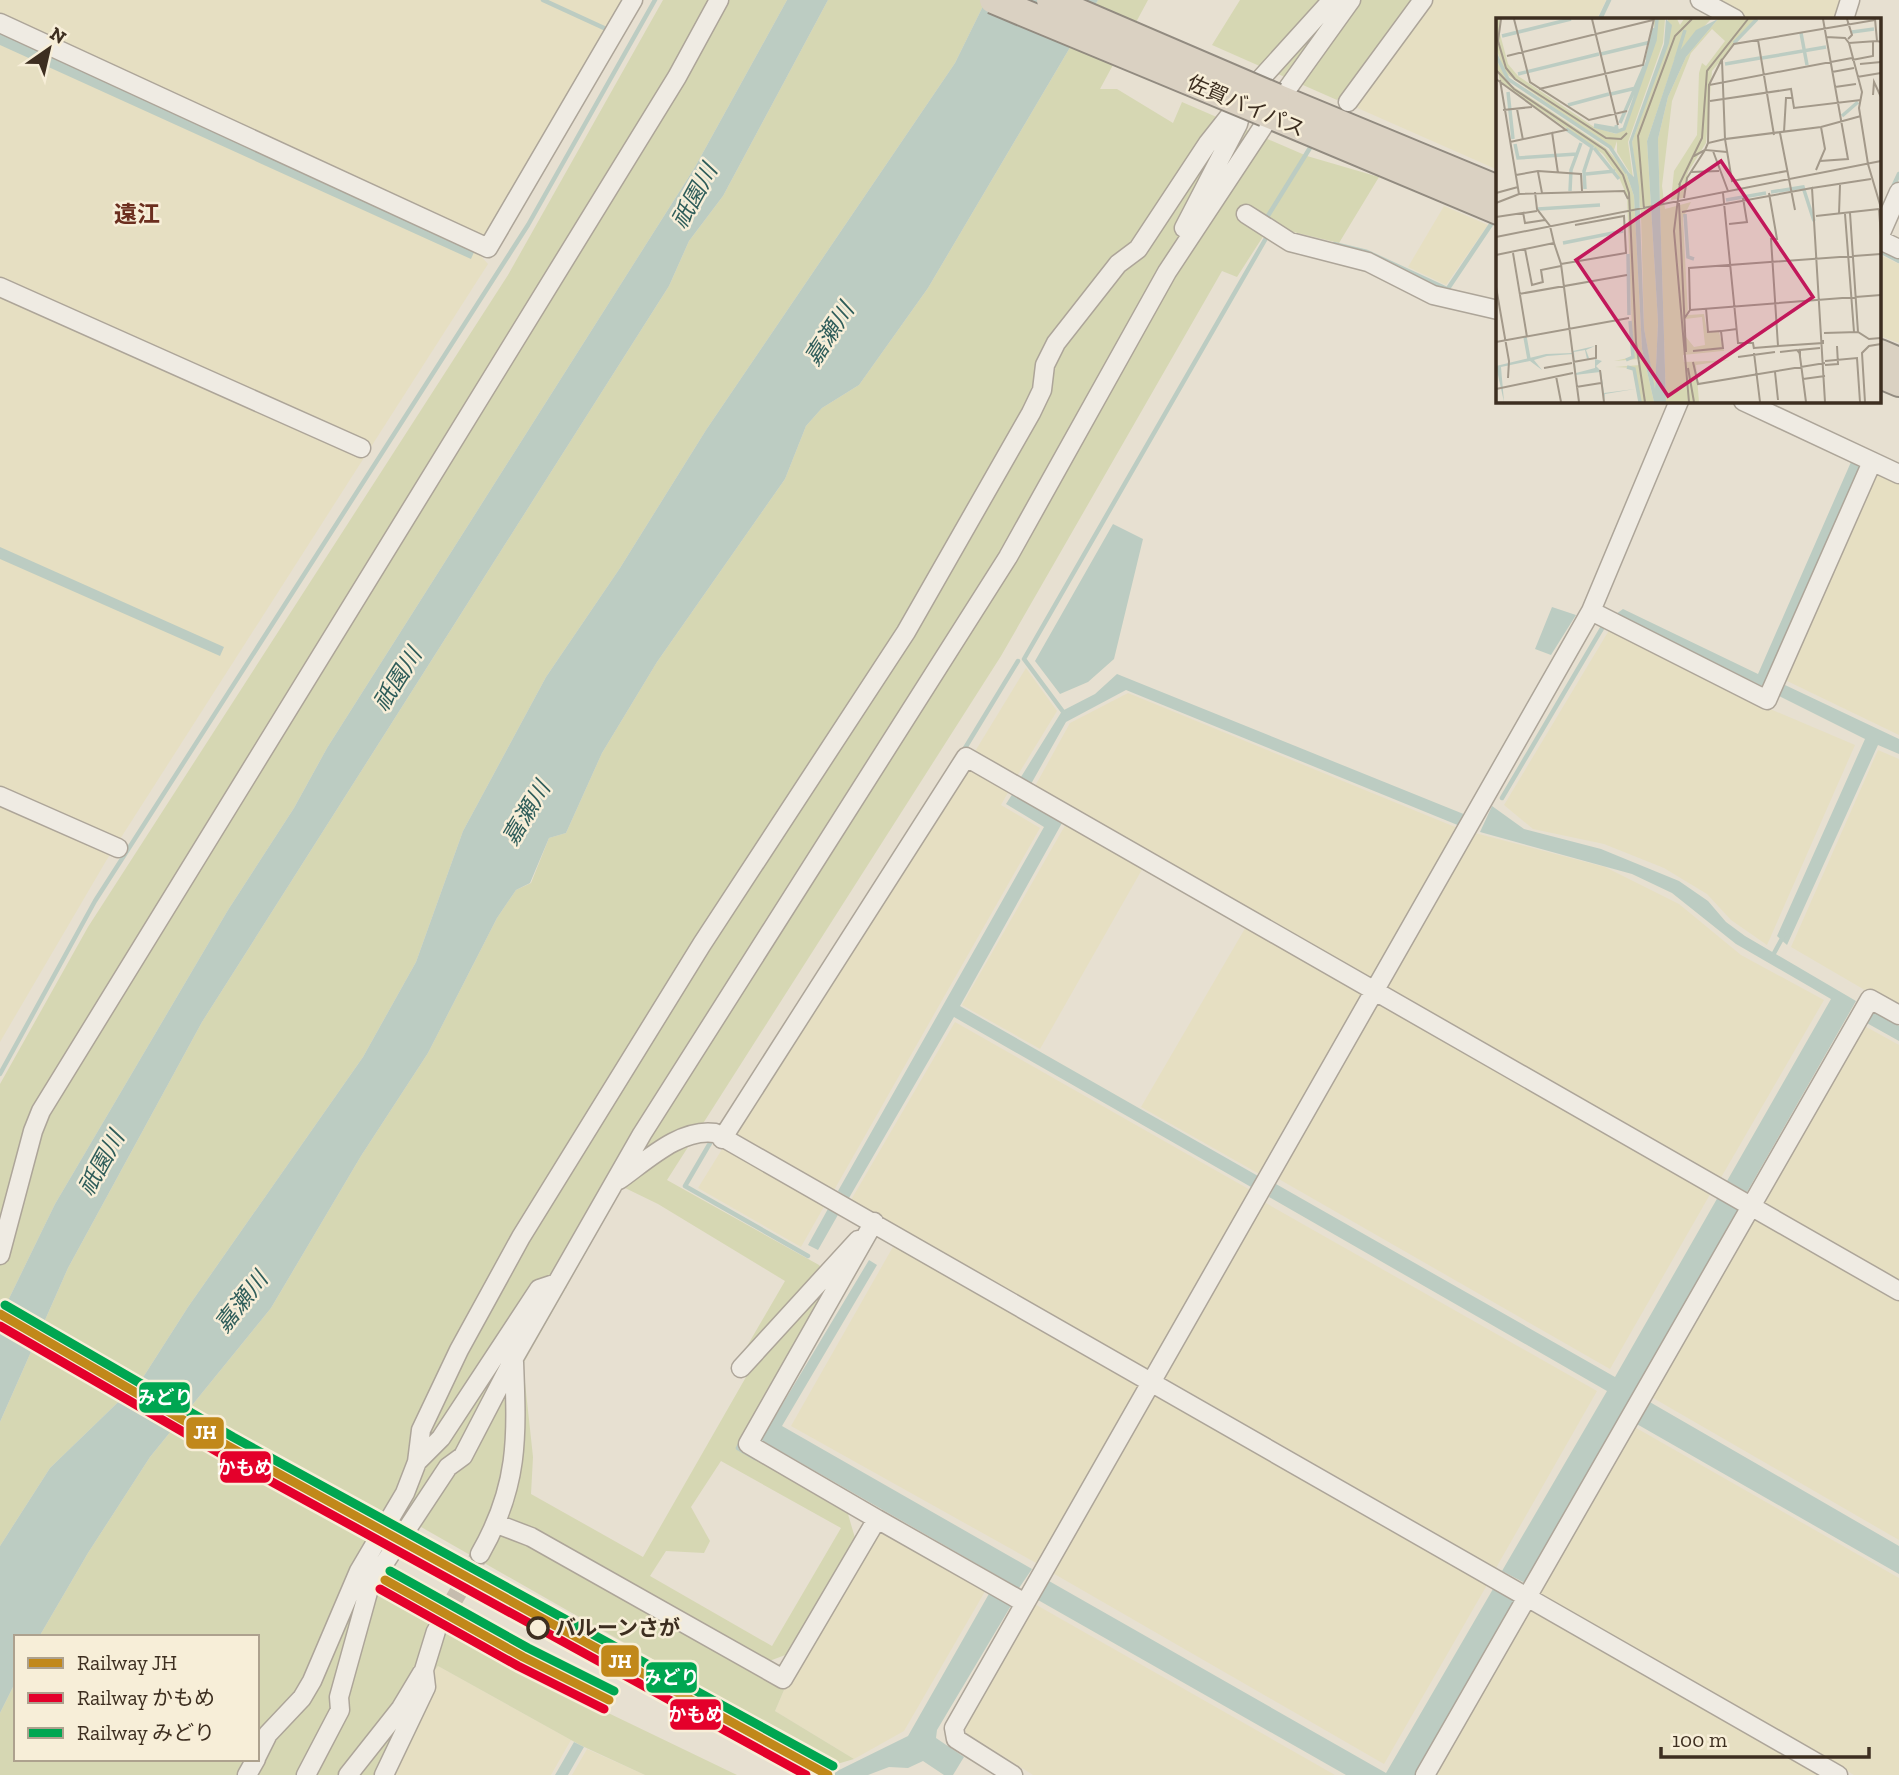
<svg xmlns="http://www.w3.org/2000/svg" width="1899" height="1775" font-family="'Zilla Slab','Noto Sans JP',serif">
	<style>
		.farmland { fill: #e6dfc2 }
		.green { fill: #d6d7b3; fill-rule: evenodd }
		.water { fill: #bcccc2 }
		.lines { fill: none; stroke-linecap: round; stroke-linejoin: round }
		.stream { stroke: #bcccc2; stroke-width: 4.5 }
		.minor-tunnel { stroke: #c5bcae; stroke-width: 18; stroke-dasharray: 18 9; stroke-linecap: butt }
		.minor-casing { stroke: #ada599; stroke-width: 21 }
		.highway-casing { stroke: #928b80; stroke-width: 30 }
		.minor { stroke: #efebe3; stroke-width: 18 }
		.highway { stroke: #dad1c2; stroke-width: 26 }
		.highway-bridge-casing { stroke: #928b80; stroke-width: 30; stroke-linecap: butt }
		.highway-bridge { stroke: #dad1c2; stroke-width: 26 }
		.rail-1-casing { stroke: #f7eed8; stroke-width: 14 }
		.rail-2-casing { stroke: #f7eed8; stroke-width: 14 }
		.rail-3-casing { stroke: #f7eed8; stroke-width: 14 }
		.rail-1 { stroke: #c1881a; stroke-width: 9 }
		.rail-2 { stroke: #e4002b; stroke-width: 9 }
		.rail-3 { stroke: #00a651; stroke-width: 9 }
		.stop-dot { fill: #f7eed8; stroke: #3d2e20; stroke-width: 3.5 }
		.labels { text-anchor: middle; stroke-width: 5; stroke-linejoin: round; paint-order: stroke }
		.street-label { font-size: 21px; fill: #3d2e20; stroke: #f7eed8 }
		.stop-label { font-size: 21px; font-weight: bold; fill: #3d2e20; stroke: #f7eed8; text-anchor: start }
		.water-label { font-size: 23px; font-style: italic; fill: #2f5d5a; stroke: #f7eed8 }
		.neighbourhood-label { font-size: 23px; font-weight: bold; fill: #6b2e1e; stroke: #f7eed8 }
		.inset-river { fill: none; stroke: #bcccc2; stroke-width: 3.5 }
		.inset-road { fill: none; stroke: #a3998a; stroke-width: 2 }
		.view { fill: #c2185b; fill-opacity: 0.15; stroke: #c2185b; stroke-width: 3.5 }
		.inset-edge { fill: none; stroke: #3d2e20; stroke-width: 3.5 }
		.line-badge { stroke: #f7eed8; stroke-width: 2.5 }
		.badge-label { font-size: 19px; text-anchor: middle; font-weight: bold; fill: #fff }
	</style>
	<rect width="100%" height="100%" fill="#e7e0d1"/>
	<!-- farmland -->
	<path class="farmland" d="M 0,0 L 628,0 L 479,254 L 488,264 L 106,861 L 0,1042 Z
		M 1430,0 L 1606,0 L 1597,19 L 1498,19 L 1498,170 L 1353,106 Z
		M 1713,0 L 1842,0 L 1834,19 L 1748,19 Z
		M 1444,206 L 1488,225 L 1446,285 L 1408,267 Z
		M 1880,255 L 1899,264 L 1899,343 L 1880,336 Z
		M 1874,471 L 1899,482 L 1899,735 L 1783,679 Z
		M 1611,627 L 1763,706 L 1855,745 L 1767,945 L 1731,920 L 1707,894 L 1664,868 L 1604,844 L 1533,829 L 1504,805 Z
		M 1026,668 L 1057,711 L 1016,778 L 974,753 Z
		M 1128,693 L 1460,829 L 1371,985 L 1034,788 L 1070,723 Z
		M 1878,750 L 1899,759 L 1899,1010 L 1791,947 Z
		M 969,766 L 1010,789 L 1001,805 L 1040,828 L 833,1192 L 732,1133 Z
		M 1067,822 L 1144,866 L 1040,1049 L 962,1005 Z
		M 1475,833 L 1605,867 L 1679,904 L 1741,955 L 1824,1000 L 1719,1181 L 1385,990 Z
		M 1247,925 L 1366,995 L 1261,1175 L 1141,1107 Z
		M 1379,1001 L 1712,1191 L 1610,1369 L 1277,1178 Z
		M 955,1022 L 1252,1191 L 1149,1370 L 851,1200 Z
		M 1861,1024 L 1899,1045 L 1899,1282 L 1760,1202 Z
		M 724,1146 L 826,1203 L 801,1247 L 698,1188 Z
		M 1264,1202 L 1597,1391 L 1496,1568 L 1163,1377 Z
		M 1753,1215 L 1899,1299 L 1899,1540 L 1648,1395 Z
		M 894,1245 L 1140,1386 L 1038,1564 L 791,1426 Z
		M 1153,1394 L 1487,1585 L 1384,1764 L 1051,1572 Z
		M 1631,1425 L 1899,1578 L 1899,1775 L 1854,1775 L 1536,1591 Z
		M 880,1527 L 987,1588 L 904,1731 L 854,1759 L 775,1711 L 784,1690 Z
		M 1033,1603 L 1335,1775 L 1033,1775 L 966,1733 L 964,1724 Z
		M 1528,1607 L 1822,1775 L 1431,1775 Z
		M 438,1666 L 571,1740 L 551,1775 L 389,1775 L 429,1677 Z
		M 587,1749 L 645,1775 L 572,1775 Z"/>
	<!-- green -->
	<path class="green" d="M 663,0 L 787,0 L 695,167 L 327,748 L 294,808 L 228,910 L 55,1204 L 0,1317 L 0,1084 L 88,927 L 508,275 Z
		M 828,0 L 986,0 L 955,63 L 706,430 L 620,568 L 546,677 L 463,831 L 416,962 L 363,1057 L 188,1307 L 142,1379 L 50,1468 L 0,1546 L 0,1422 L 68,1268 L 202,1022 L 669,286 L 689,241 L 723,196 Z
		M 1098,0 L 1148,0 L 1100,89 L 1117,89 L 1173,123 L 1182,102 L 1307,156 L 1379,177 L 1339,243 L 1289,231 L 1264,235 L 1237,277 L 1222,271 L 1001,656 L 667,1180 L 819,1265 L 833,1282 L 736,1448 L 848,1514 L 855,1538 L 788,1654 L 764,1663 L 784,1690 L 775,1711 L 854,1759 L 837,1764 L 386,1507 L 350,1572 L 602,1710 L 737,1775 L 645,1775 L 580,1745 L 438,1666 L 419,1689 L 374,1775 L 0,1775 L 0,1713 L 16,1681 L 16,1759 L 257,1759 L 257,1637 L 39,1637 L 88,1553 L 150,1457 L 271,1308 L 361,1156 L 428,1053 L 497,918 L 516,890 L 531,883 L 549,838 L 566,833 L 602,753 L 657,662 L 785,479 L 806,426 L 822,408 L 859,385 L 928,288 ZM 623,1187 L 658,1204 L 785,1281 L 739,1360 L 750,1370 L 643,1557 L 531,1494 L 533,1457 L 523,1364 ZM 721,1461 L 841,1528 L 772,1646 L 650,1576 L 666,1551 L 704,1553 L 710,1541 L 691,1507 Z
		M 1240,0 L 1411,0 L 1337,100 L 1212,45 Z"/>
	<!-- water -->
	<path class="water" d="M 787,0 L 828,0 L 723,196 L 689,241 L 669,286 L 202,1022 L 68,1268 L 0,1422 L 0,1317 L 55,1204 L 228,910 L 294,808 L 327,748 L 695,167 Z
		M 986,0 L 1098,0 L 928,288 L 859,385 L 822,408 L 806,426 L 785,479 L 657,662 L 602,753 L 566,833 L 549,838 L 530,883 L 516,890 L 497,918 L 428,1053 L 361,1156 L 271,1308 L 150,1457 L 88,1553 L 39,1637 L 16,1637 L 16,1681 L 0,1713 L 0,1546 L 50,1468 L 142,1379 L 188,1307 L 363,1057 L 416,962 L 463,831 L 546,677 L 620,568 L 706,430 L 955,63 Z
		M 0,33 L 475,250 L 471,259 L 0,45 Z
		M 1851,462 L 1861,467 L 1764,687 L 1616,614 L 1623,609 L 1758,674 Z
		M 1113,524 L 1143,539 L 1114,659 L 1088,682 L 1060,694 L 1035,661 Z
		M 0,547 L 224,647 L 220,656 L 0,559 Z
		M 1552,607 L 1576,615 L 1551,655 L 1535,649 Z
		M 1117,674 L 1466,815 L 1460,826 L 1126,690 L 1066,722 L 1031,784 L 1021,777 L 1062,711 L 1095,694 Z
		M 1785,685 L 1899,739 L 1899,754 L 1878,745 L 1787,945 L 1777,936 L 1865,739 L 1779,696 Z
		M 1013,793 L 1062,823 L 960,1006 L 1258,1176 L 1251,1187 L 954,1017 L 849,1198 L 838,1191 L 1044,827 L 1006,804 Z
		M 1492,806 L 1524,829 L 1601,849 L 1679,881 L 1708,901 L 1726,922 L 1745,936 L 1856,1001 L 1747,1192 L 1727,1181 L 1831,999 L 1736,944 L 1672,893 L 1632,874 L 1480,832 Z
		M 1871,1010 L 1899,1026 L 1899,1041 L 1865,1022 Z
		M 1276,1184 L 1615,1377 L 1718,1197 L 1738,1209 L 1525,1583 L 1502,1571 L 1607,1391 L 1269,1197 Z
		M 829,1207 L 839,1213 L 818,1250 L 808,1245 Z
		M 869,1260 L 877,1265 L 782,1426 L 1032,1569 L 1019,1588 L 761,1440 Z
		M 1648,1401 L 1899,1546 L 1899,1574 L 1635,1423 Z
		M 1049,1581 L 1386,1773 L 1493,1589 L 1515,1601 L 1415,1775 L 1346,1775 L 1038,1600 Z
		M 990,1592 L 1012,1604 L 937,1730 L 936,1738 L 964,1757 L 953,1775 L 944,1775 L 923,1761 L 908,1768 L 889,1767 L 868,1775 L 829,1775 L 908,1736 Z
		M 574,1742 L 584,1747 L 568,1775 L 555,1775 Z"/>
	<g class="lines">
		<!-- stream -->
		<path class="stream" d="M 543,0 L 604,28
			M 1600,19 L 1609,0
			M 1892,189 L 1899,174
			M 1269,221 L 1266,219 L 1313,143
			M 1334,244 L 1367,252 L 1449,290
			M 1880,251 L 1899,261
			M 1447,290 L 1494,220
			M 1064,713 L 1024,659 L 1269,233
			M 962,753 L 1018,661
			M 1502,798 L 1604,625
			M 1773,955 L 1784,935
			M 0,1074 L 95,901 L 528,225 L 655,0
			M 713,1138 L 685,1186 L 808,1256
			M 741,1443 L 738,1448 L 755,1458"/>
		<!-- minor-tunnel -->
		<path class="minor-tunnel" d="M 436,1631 L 480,1554"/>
		<!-- minor casing -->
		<g class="minor-casing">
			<path id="minor" d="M 1700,0 L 1735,19
				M 1844,19 L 1850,0
				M 0,23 L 488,248 L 633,0
				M 1280,99 L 1351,0
				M 1348,102 L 1423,0
				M 1246,214 L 1290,242 L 1368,262 L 1433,295 L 1498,310
				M 1184,228 L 1238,124 L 1243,105
				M 1880,235 L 1899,192
				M 1880,240 L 1899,249
				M 0,287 L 361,448
				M 1743,401 L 1899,474
				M 1591,611 L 1767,700 L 1872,462
				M 0,796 L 118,848
				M 722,1139 L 966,757 L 1899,1291
				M 619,1180 C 646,1161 680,1128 715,1133 L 1838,1775
				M 874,1222 L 748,1444 L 877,1519
				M 0,1255 L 33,1131 L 41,1111 L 677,77 L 719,0
				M 741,1368 L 858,1240
				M 417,1462 L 441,1438 L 539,1289 L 557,1283
				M 497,1524 L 531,1537 L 783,1679 L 877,1519 L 1025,1603
				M 480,1554 C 519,1486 517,1438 514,1362
				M 257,1756 L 268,1734 L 302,1698 L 312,1681 L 359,1571 L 405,1493 L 417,1462 L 421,1430 L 459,1350 L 521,1237 L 702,944 L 906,632 L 1031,413 L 1042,390 L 1045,365 L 1056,343 L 1118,264 L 1138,249 L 1208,143 L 1246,95 L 1332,0
				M 247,1775 L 256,1759
				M 306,1775 L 340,1710 L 339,1697 L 370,1585 L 448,1467 L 463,1456 L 514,1358 L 642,1134 L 1008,557 L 1167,272 L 1270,116
				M 348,1775 L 401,1708 L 422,1673
				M 384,1775 L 426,1687 L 424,1670 L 436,1631
				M 1013,1775 L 956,1739 L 954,1728 L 1591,611 L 1679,401
				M 1425,1775 L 1870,999 L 1899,1015"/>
		</g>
		<!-- highway casing -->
		<g class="highway-casing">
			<path id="highway" d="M 1276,97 L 1498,189
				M 1265,113 L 1498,211
				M 1880,353 L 1899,361
				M 1880,375 L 1899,383"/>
		</g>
		<!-- minor -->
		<use href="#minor" class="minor"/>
		<!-- highway -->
		<use href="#highway" class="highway"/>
		<!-- highway-bridge casing -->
		<g class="highway-bridge-casing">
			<path id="highway-bridge" d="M 993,0 L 1265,113
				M 1050,0 L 1276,97"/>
		</g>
		<!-- highway-bridge -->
		<use href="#highway-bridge" class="highway-bridge"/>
		<!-- rail-1 casing -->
		<g class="rail-1-casing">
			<path id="rail-1" d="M 0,1314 L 228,1446 L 828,1775
				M 385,1580 L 523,1657 L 609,1700"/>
		</g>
		<!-- rail-2 casing -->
		<g class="rail-2-casing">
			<path id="rail-2" d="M 0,1326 L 223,1455 L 806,1775
				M 380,1589 L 518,1666 L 604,1709"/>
		</g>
		<!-- rail-3 casing -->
		<g class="rail-3-casing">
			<path id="rail-3" d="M 5,1305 L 233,1437 L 833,1766
				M 390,1571 L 528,1648 L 614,1691"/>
		</g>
		<!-- rail-1 -->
		<use href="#rail-1" class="rail-1"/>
		<!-- rail-2 -->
		<use href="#rail-2" class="rail-2"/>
		<!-- rail-3 -->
		<use href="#rail-3" class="rail-3"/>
	</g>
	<!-- markers -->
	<circle class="stop-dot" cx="538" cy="1628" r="10"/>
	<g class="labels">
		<!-- street labels -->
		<g class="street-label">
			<text transform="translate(1246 106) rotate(23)" y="7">佐賀バイパス</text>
		</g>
		<!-- stop labels -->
		<g class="stop-label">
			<text x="555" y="1635">バルーンさが</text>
		</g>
		<!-- water labels -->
		<g class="water-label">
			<text transform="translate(694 196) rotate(-61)" y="8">祇園川</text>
			<text transform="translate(829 334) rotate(-57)" y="8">嘉瀬川</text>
			<text transform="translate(397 679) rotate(-58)" y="8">祇園川</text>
			<text transform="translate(526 813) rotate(-59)" y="8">嘉瀬川</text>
			<text transform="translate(101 1163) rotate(-61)" y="8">祇園川</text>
			<text transform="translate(241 1302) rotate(-52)" y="8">嘉瀬川</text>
		</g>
		<!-- neighbourhood labels -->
		<g class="neighbourhood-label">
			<text x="137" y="222">遠江</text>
		</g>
	</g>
	<!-- overview -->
	<g transform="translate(1496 18)">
		<rect width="385" height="385" fill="#e7e0d1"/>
		<path d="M 0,1 L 4,1 L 4,16 L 12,46 L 22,58 L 98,109 L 120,116 L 128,110 L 158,23 L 158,1 L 169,1 L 167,25 L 132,124 L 137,160 L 121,134 L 121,123 L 118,132 L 9,55 L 0,30 ZM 172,1 L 181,1 L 184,7 L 188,1 L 215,1 L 179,40 L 151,123 L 162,304 L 159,373 L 148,310 L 145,196 L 136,124 L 171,26 ZM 222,1 L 260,1 L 216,53 L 210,125 L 192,154 L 187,180 L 175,182 L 178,153 L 201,117 L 203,55 L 206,45 L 210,48 L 229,23 L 216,11 L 195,35 L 176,83 L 166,168 L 169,191 L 195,184 L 187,200 L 192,297 L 208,296 L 211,314 L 223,314 L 228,333 L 236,332 L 187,337 L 188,344 L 234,342 L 200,347 L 203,384 L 170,384 L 162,121 L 172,79 L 190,39 ZM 206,299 L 209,327 L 198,329 L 190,319 L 189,301 ZM 0,42 L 15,67 L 110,130 L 129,151 L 138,178 L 146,331 L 158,384 L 144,384 L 139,350 L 119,349 L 144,347 L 144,341 L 118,343 L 137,339 L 131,178 L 122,157 L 107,136 L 4,64 Z" fill="#d6d7b3" fill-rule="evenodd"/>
		<path d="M 170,1 L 176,7 L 173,25 L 136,124 L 143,169 L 148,310 L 159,371 L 162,304 L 151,123 L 179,39 L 200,12 L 222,1 L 190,39 L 172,79 L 162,121 L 170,384 L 158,384 L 146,331 L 138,178 L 129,151 L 138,159 L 133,124 L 168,26 ZM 99,328 L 90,332 L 93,340 L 99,340 L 91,341 L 89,332 L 78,334 L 80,355 L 99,350 L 99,341 L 106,343 L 105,331 L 106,343 L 100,348 L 105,353 L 108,375 L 139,371 L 109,376 L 108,384 L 104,354 L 79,357 L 77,336 L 51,338 L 38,342 L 46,352 L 34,343 L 5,349 L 8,384 L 0,348 L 50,336 L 77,335 L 77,333 Z" fill="#bcccc2"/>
		<path class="inset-river" d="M 356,14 L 378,11M 305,15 L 311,47M 6,18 L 75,1M 238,25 L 261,1M 105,36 L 155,24M 0,37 L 12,61 L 114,129 L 131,155M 266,40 L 330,29M 180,41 L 189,12M 151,42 L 158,10M 229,46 L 264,40M 22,56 L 103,36M 12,74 L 17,121M 115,76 L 140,70M 72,87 L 113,76M 346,98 L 362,84M 124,105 L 149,47M 98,107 L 121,111 L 120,107M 98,108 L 120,114 L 128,111 L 159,22 L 161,1M 70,111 L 96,129 L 88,153 L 89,171M 19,126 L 22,140 L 81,136M 98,130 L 123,161M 90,156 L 119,153M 74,173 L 75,152 L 85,125M 275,174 L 307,169 L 318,203M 230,182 L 270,175M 42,191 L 104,187M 189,196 L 192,239 L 198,241M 67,225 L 127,213M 132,236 L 133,297M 29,319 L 33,341M 130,342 L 137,339 L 134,303M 131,349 L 138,351 L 144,384"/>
		<path class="inset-road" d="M 5,1 L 2,23 L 10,50 L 19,61 L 110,120 L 125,121 L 131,115M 18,1 L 34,64 L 93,102 L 131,93M 96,1 L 122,107M 351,1 L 356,17 L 352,21M 379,1 L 381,23 L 385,24M 330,19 L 349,20 L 353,25 L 381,23M 262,22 L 278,117M 353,25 L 366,74 L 363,90 L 372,146 L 385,190M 11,38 L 157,2M 356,42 L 377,38 L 377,24M 364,46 L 385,44M 0,52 L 18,71 L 109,132 L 127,157 L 133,175 L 140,325 L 149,384M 336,54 L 358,50M 361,59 L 385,55M 0,61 L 70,112 L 14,124M 213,67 L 226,41M 339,69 L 360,66M 43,71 L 147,47 L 158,1M 377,77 L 378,64 L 385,79M 214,83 L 295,71 L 298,90 L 365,82M 21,91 L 27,122M 7,92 L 36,89M 365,98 L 325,109 L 229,121 L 226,42 L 238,26 L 379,2M 56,114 L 62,155M 288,114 L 290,80 L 297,80M 284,115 L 299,192M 212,125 L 213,67 L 356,40M 217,133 L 232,173M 231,134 L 209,132 L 212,125 L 229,121 L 236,163 L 291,153M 324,143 L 352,141 L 327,1M 320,152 L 329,131 L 325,109M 42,154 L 46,175M 195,154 L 223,153M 20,157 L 42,153 L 85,156 L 86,173M 184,165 L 178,213 L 193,384M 183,167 L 206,120 L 211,53 L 252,1M 316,170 L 375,161M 0,175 L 22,169M 227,175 L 242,325 L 257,325 L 258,331M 23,176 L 128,173 L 132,181M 188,180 L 191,160 L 209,132 L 198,138M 0,185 L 23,176 L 4,62M 183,185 L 190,334M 148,191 L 142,118 L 179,18 L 196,1M 383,191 L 385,218M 27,194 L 29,205 L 49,202M 186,194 L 316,170 L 329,384M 354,195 L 362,314M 343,196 L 344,167M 349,196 L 358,314M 320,198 L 383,191M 0,199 L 41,193M 233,206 L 251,204 L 247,180M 0,219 L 385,143M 58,225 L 65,246 L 83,384M 29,231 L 36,267 L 47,264M 17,235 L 31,319M 0,237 L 58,225 L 54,208 L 41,191 L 39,174M 65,246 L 130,235 L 128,198 L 79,207M 47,265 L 45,252 L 65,248M 0,269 L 13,343 L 12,360M 23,276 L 131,257M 210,290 L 212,314 L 225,313M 194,292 L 385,277M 188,301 L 194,292 L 193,250 L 385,236M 328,315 L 362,314 L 373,321 L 385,320M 0,324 L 133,300M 282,328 L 327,325 L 327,322M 258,330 L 282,328 L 275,221 L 281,221 L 273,175M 303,331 L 310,384M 197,333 L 227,330 L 225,313 L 241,311M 284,334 L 301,332 L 304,336 L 304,332 L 324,330M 258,335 L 264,384M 242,339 L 279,334M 329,343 L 361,340 L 364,384M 77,344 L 100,340 L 100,327M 197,344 L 202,366 L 329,345M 329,347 L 342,346 L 341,328M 48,350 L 76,345M 192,350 L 198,384M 104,352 L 108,384M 279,354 L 282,382M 60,358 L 65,384M 307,361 L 329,358M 80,369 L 105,365M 0,371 L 77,355M 369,384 L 366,335 L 373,328 L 385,326"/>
		<path class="view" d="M 225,143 L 317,279 L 172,378 L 80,242 Z"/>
		<rect width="385" height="385" class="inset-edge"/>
	</g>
	<g class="line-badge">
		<rect x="138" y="1381" width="53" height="33" rx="7" fill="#00a651"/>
		<rect x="185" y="1416" width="40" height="34" rx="7" fill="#c1881a"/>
		<rect x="219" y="1450" width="53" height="34" rx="7" fill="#e4002b"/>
		<rect x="600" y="1644" width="40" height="34" rx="7" fill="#c1881a"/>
		<rect x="645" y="1661" width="53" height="33" rx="7" fill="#00a651"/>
		<rect x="669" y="1698" width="53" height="33" rx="7" fill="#e4002b"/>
	</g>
	<g class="badge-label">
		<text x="165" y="1404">みどり</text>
		<text x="205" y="1439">JH</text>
		<text x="245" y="1474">かもめ</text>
		<text x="620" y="1668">JH</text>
		<text x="671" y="1684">みどり</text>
		<text x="696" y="1721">かもめ</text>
	</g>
	<!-- legend -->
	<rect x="14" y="1635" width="245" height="126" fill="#f7eed8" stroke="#ada18e" stroke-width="2"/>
	<rect x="28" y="1658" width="35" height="10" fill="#c1881a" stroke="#ada18e" stroke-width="2"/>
	<text x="77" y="1670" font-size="21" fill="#3d2e20">Railway JH</text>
	<rect x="28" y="1693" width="35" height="10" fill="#e4002b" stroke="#ada18e" stroke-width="2"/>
	<text x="77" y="1705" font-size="21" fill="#3d2e20">Railway かもめ</text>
	<rect x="28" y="1728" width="35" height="10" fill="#00a651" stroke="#ada18e" stroke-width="2"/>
	<text x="77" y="1740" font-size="21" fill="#3d2e20">Railway みどり</text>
	<!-- north arrow -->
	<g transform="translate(49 49) rotate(34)" stroke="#f7eed8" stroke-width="5" paint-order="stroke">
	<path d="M0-5L12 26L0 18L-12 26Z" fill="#3d2e20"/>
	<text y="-10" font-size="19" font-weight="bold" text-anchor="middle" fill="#3d2e20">N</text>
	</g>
	<!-- scale -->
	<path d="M1661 1747v10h208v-10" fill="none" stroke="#3d2e20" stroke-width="3.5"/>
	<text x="1672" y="1747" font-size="21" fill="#3d2e20" stroke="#f7eed8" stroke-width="5" paint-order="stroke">100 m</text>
</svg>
